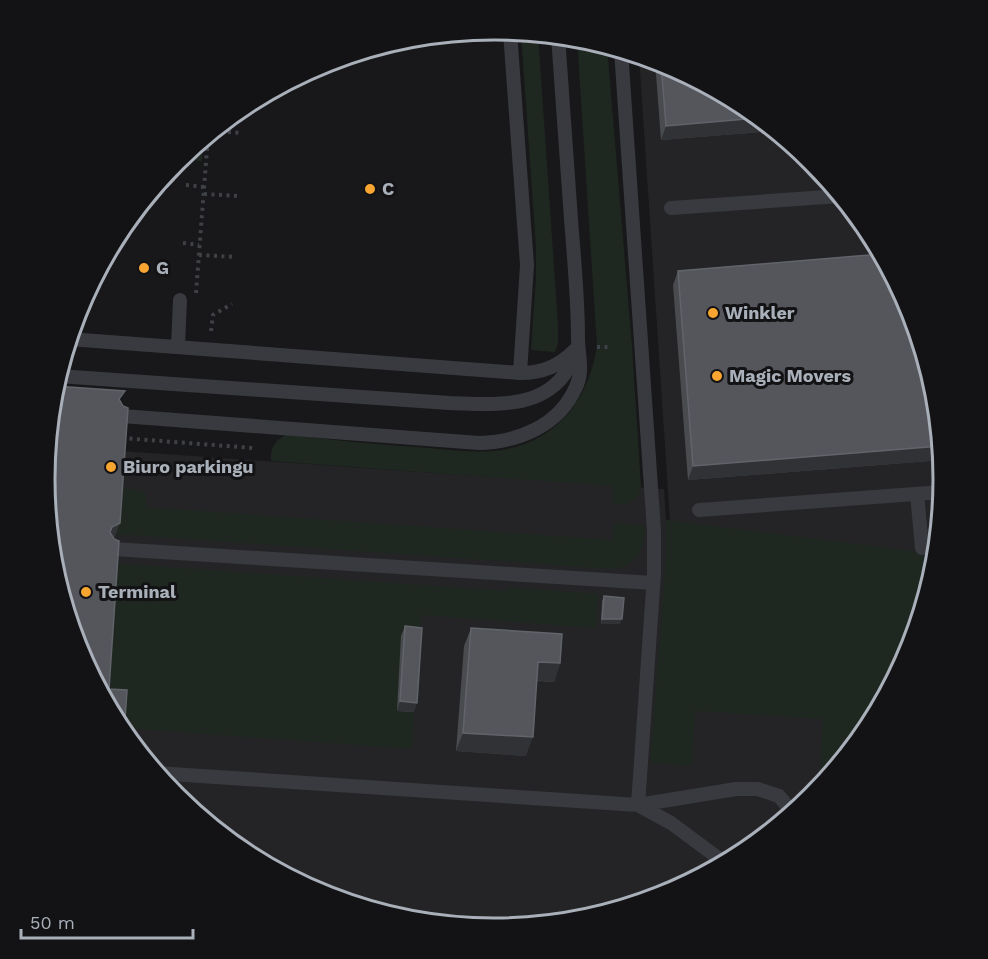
<svg xmlns="http://www.w3.org/2000/svg" width="988" height="959" font-family="'Work Sans',sans-serif">
	<style>
		.built { fill: #242427 }
		.green { fill: #1f2820 }
		.lines { fill: none; stroke-linecap: round; stroke-linejoin: round }
		.path { stroke: #3e4146; stroke-width: 4; stroke-dasharray: 3 4.5; stroke-linecap: butt }
		.lane { stroke: #383a3f; stroke-width: 14 }
		.wall { fill: #494b4f }
		.shaded-wall { fill: #313235 }
		.building { fill: #54565b; stroke: #61646a; stroke-width: 1.5 }
		.poi-dot { fill: #f8a631; stroke: #131315; stroke-width: 2 }
		.labels { text-anchor: middle; stroke-width: 6; stroke-linejoin: round; paint-order: stroke }
		.poi-label { font-size: 18px; font-weight: bold; fill: #a9b0ba; stroke: #131315; text-anchor: start }
		.rim { fill: none; stroke: #a9b0ba; stroke-width: 3 }
	</style>
	<rect width="100%" height="100%" fill="#18181a"/>
	<!-- built -->
	<path class="built" d="M 639,56 L 666,64 L 744,106 L 812,162 L 868,230 L 909,308 L 935,392 L 943,480 L 938,539 L 934,539 L 936,554 L 935,568 L 909,652 L 868,730 L 812,798 L 743,853 L 666,895 L 581,920 L 494,929 L 406,920 L 322,895 L 244,853 L 176,797 L 120,729 L 79,651 L 121,451 L 664,489 L 666,520 L 670,521 Z"/>
	<!-- green -->
	<path class="green" d="M 521,33 L 538,34 L 558,325 L 558,343 L 555,352 L 531,350 L 536,278 L 536,247 Z
		M 577,38 L 607,46 L 632,347 L 641,487 L 638,496 L 626,505 L 612,503 L 613,486 L 271,461 C 270,447 275,441 287,434 C 330,440 372,444 415,447 C 445,449 478,455 507,449 C 559,439 590,396 597,346 Z
		M 203,139 L 202,161 L 179,159 Z
		M 120,451 L 125,451 L 123,488 L 144,492 L 146,494 L 146,507 L 612,540 L 614,523 L 645,525 C 646,548 636,568 611,569 L 115,534 Z
		M 666,520 L 936,554 L 935,568 L 909,652 L 868,730 L 819,789 L 823,719 L 695,711 L 692,766 L 650,763 L 666,560 Z
		M 112,563 L 507,591 L 507,587 L 598,594 L 596,628 L 421,615 L 419,637 L 397,711 L 414,712 L 412,749 L 124,728 L 110,699 L 112,650 L 106,650 Z"/>
	<g class="lines">
		<!-- path -->
		<path class="path" d="M 213,131 L 243,133
			M 186,185 L 204,187
			M 204,194 L 239,196
			M 183,243 L 199,245
			M 199,255 L 236,257
			M 196,293 L 208,136
			M 211,331 L 213,315 L 232,304
			M 597,347 L 608,347
			M 122,438 L 253,448"/>
		<!-- lane -->
		<path class="lane" d="M 510,32 L 527,265 L 520,373
			M 621,50 L 654,531 L 654,574 L 638,805
			M 671,208 L 840,196
			M 69,339 L 520,373 C 543,373 559,366 575,350
			M 178,347 L 180,300
			M 58,376 L 449,403 C 491,404 543,411 568,369 C 572,363 575,355 577,348
			M 122,416 L 479,443 C 518,442 559,426 576,387 C 584,371 578,355 578,338 C 578,298 574,259 571,219 C 567,158 562,97 558,36
			M 917,494 L 922,548
			M 699,510 L 942,492
			M 113,549 L 653,583
			M 156,773 L 638,805 L 736,789 L 758,789 L 779,796 L 793,813
			M 638,805 L 671,823 L 725,863"/>
	</g>
	<!-- wall -->
	<path class="wall" d="M 655,61 L 666,64 L 744,106 L 774,131 L 661,140 Z
		M 678,271 L 935,392 L 942,460 L 688,480 L 673,285 Z
		M 604,596 L 620,624 L 601,624 L 602,601 Z
		M 405,626 L 414,712 L 397,711 L 401,636 Z
		M 471,628 L 560,663 L 554,682 L 537,681 L 526,756 L 456,751 L 464,646 Z"/>
	<!-- shaded-wall -->
	<path class="shaded-wall" d="M 759,118 L 774,131 L 661,140 L 666,126 Z
		M 940,446 L 942,460 L 688,480 L 693,466 Z
		M 120,523 L 114,540 L 106,544 L 112,527 Z
		M 602,619 L 622,619 L 620,624 L 601,624 Z
		M 538,662 L 560,663 L 554,682 L 531,680 Z
		M 400,701 L 417,703 L 414,712 L 397,711 Z
		M 463,733 L 533,737 L 526,756 L 456,751 Z"/>
	<!-- building -->
	<path class="building" d="M 661,63 L 666,64 L 744,106 L 759,118 L 666,126 Z
		M 881,254 L 909,308 L 935,392 L 940,446 L 693,466 L 678,271 Z
		M 55,386 L 125,391 L 119,399 L 123,406 L 128,408 L 120,523 L 112,527 L 110,532 L 114,539 L 119,541 L 109,689 L 127,690 L 124,734 L 120,729 L 79,651 L 53,567 L 45,479 L 53,391 Z
		M 604,596 L 624,598 L 622,619 L 602,619 Z
		M 405,626 L 422,628 L 417,703 L 400,701 Z
		M 471,628 L 562,634 L 560,663 L 538,662 L 533,737 L 463,733 Z"/>
	<!-- markers -->
	<g class="poi-dot">
		<circle cx="370" cy="189" r="6"/>
		<circle cx="144" cy="268" r="6"/>
		<circle cx="713" cy="313" r="6"/>
		<circle cx="717" cy="376" r="6"/>
		<circle cx="111" cy="467" r="6"/>
		<circle cx="86" cy="592" r="6"/>
	</g>
	<g class="labels">
		<!-- poi labels -->
		<g class="poi-label">
			<text x="382" y="195">C</text>
			<text x="156" y="274">G</text>
			<text x="725" y="319">Winkler</text>
			<text x="729" y="382">Magic Movers</text>
			<text x="123" y="473">Biuro parkingu</text>
			<text x="98" y="598">Terminal</text>
		</g>
	</g>
	<!-- crop -->
	<path d="M0 0H988V959H0ZM55 479a439 439 0 1 1 878 0a439 439 0 1 1-878 0Z" fill="#131315" fill-rule="evenodd"/>
	<path class="rim" d="M55 479a439 439 0 1 1 878 0a439 439 0 1 1-878 0Z"/>
	<!-- scale -->
	<path d="M21 929v9h172v-9" fill="none" stroke="#a9b0ba" stroke-width="3"/>
	<text x="30" y="929" font-size="18" fill="#a9b0ba" stroke="#131315" stroke-width="4.5" paint-order="stroke">50 m</text>
</svg>
